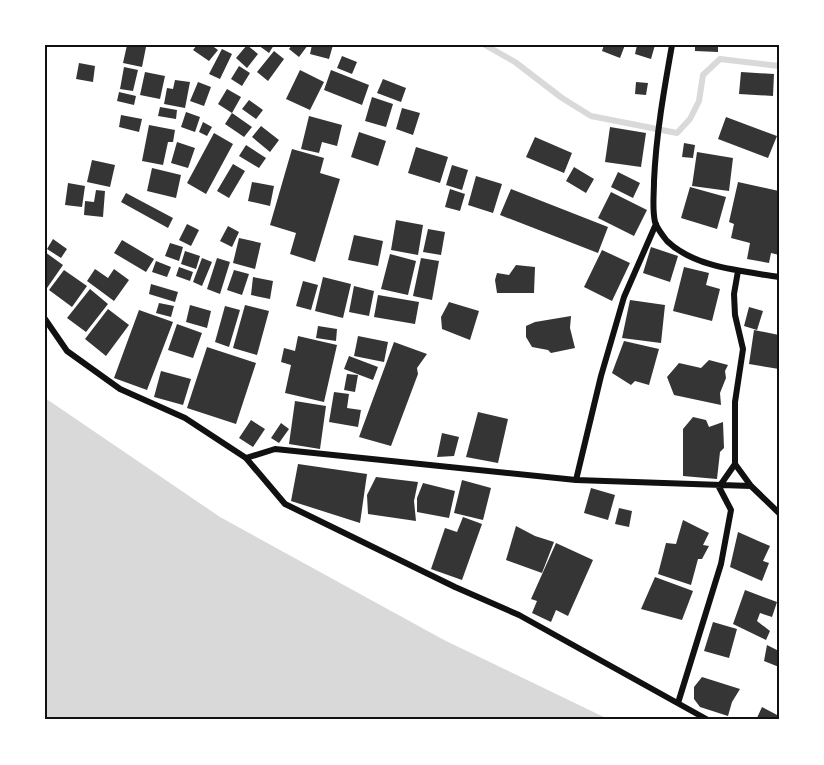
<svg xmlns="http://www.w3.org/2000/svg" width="824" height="765" font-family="'Asap Condensed',sans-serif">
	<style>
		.water { fill: #d9d9d9 }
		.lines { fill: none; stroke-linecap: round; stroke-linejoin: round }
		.stream { stroke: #d9d9d9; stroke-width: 6 }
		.building { fill: #353535 }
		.minor { stroke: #111; stroke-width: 6 }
		.neatline { fill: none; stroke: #111; stroke-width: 2 }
	</style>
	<rect width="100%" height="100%" fill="#fff"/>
	<!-- water -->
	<path class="water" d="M 45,398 L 220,517 L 444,640 L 610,720 L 45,720 Z"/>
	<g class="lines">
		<!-- stream -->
		<path class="stream" d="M 485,45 L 515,62 L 562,98 L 591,116 L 677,133 L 690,119 L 699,101 L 703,75 L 720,59 L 779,66"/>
	</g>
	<!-- building -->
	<path class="building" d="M 127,45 L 146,47 L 142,67 L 123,63 Z
		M 197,45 L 211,45 L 218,50 L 209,61 L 193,50 Z
		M 247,45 L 258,54 L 247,68 L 236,58 Z
		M 258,45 L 274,45 L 269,53 Z
		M 292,45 L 308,45 L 299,57 L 289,49 Z
		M 312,45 L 333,45 L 329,59 L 310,54 Z
		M 604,45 L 625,45 L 620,58 L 602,51 Z
		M 637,45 L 655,45 L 651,59 L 635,54 Z
		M 695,45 L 718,45 L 718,52 L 695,51 Z
		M 222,49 L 232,54 L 220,79 L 209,74 Z
		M 274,51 L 284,59 L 268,81 L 257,72 Z
		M 342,56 L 357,62 L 352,74 L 337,68 Z
		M 79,63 L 95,66 L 93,82 L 76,79 Z
		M 239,66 L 250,73 L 242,86 L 231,79 Z
		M 124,67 L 138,70 L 133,91 L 120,89 Z
		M 300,70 L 324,82 L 310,110 L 286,99 Z
		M 331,70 L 369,85 L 362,105 L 324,90 Z
		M 145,72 L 165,76 L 160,99 L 140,95 Z
		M 741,72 L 774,74 L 773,96 L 739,94 Z
		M 383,79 L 406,88 L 401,102 L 377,93 Z
		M 175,80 L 190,82 L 185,108 L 164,104 L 167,88 L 173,89 Z
		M 198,82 L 211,87 L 204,106 L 190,101 Z
		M 636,82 L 648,83 L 646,95 L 635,94 Z
		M 227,89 L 241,97 L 232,113 L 218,104 Z
		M 119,92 L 136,96 L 134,105 L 117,101 Z
		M 372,97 L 393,104 L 386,127 L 365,121 Z
		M 249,100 L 263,110 L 256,119 L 242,109 Z
		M 160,107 L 177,110 L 176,119 L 158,116 Z
		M 402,108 L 420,113 L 413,135 L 396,129 Z
		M 186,112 L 200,117 L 195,132 L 181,127 Z
		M 232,113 L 252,127 L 244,137 L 225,124 Z
		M 121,115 L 142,119 L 139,132 L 119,127 Z
		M 309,116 L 342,125 L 337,146 L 322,142 L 319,153 L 301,149 Z
		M 726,117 L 777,136 L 768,158 L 718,139 Z
		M 203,122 L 212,127 L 207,136 L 199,132 Z
		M 149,125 L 175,130 L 173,142 L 168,142 L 163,165 L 142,161 Z
		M 261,126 L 279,140 L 270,152 L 252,137 Z
		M 610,127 L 646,133 L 641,167 L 605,162 Z
		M 359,132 L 386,141 L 378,166 L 351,157 Z
		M 214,133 L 233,144 L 206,194 L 187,183 Z
		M 535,137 L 572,153 L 564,173 L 526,157 Z
		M 177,142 L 195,148 L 188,168 L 171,163 Z
		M 684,143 L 695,145 L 693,158 L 682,157 Z
		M 246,145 L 266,158 L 259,168 L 239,156 Z
		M 416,147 L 448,157 L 440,183 L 408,173 Z
		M 292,149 L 324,158 L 320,173 L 340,179 L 315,262 L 290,254 L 296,233 L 270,225 Z
		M 697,152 L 733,158 L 729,191 L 692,186 Z
		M 92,160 L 115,165 L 110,187 L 87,182 Z
		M 233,164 L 245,171 L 229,198 L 217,191 Z
		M 452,165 L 468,170 L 462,190 L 446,185 Z
		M 574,167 L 594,179 L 586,193 L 566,181 Z
		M 152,168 L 181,175 L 176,198 L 147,191 Z
		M 618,172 L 640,183 L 633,198 L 611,187 Z
		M 476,176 L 502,184 L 493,213 L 468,205 Z
		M 252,182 L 274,186 L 270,206 L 248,201 Z
		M 738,182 L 779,191 L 779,255 L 771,253 L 769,263 L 747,259 L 750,243 L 731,238 L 734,224 L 729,222 Z
		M 68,183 L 85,186 L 82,207 L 65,205 Z
		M 690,187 L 726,197 L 717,229 L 681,218 Z
		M 450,189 L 465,194 L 460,211 L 445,207 Z
		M 511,189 L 608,227 L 598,253 L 500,215 Z
		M 96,190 L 105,191 L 103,217 L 84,215 L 85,201 L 94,202 Z
		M 611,192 L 647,210 L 634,236 L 598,218 Z
		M 126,193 L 173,218 L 168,228 L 121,202 Z
		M 396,220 L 423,225 L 418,255 L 391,250 Z
		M 187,224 L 199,230 L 191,246 L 179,240 Z
		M 228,226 L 239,232 L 232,247 L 220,241 Z
		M 428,229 L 445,232 L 441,255 L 423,252 Z
		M 354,235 L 383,241 L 378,266 L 348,260 Z
		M 239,238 L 261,243 L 255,269 L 233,263 Z
		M 53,239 L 67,249 L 61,258 L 47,249 Z
		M 122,240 L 154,259 L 146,272 L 114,253 Z
		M 170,243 L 183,247 L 179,261 L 165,256 Z
		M 651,247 L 678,256 L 670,282 L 643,273 Z
		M 602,250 L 630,263 L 612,301 L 584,287 Z
		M 185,251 L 200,256 L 196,269 L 181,264 Z
		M 45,252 L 63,265 L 47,288 L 45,287 Z
		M 390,254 L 416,261 L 408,295 L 381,289 Z
		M 202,258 L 212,262 L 202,286 L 193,282 Z
		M 217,258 L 230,262 L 220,294 L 207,289 Z
		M 421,258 L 439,261 L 432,300 L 413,296 Z
		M 156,261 L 171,267 L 167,277 L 152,272 Z
		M 516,265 L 535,267 L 534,293 L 497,293 L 495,280 L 497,273 L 509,275 Z
		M 179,267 L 193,272 L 190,281 L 176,276 Z
		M 684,267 L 709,273 L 706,285 L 720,289 L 712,321 L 673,311 Z
		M 95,269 L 108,278 L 114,269 L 129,280 L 114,301 L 87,281 Z
		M 64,270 L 87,286 L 72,307 L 49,290 Z
		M 234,270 L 249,274 L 242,295 L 227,290 Z
		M 253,277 L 273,281 L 270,299 L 251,295 Z
		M 323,277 L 351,284 L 343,318 L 315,311 Z
		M 303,281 L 318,285 L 311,310 L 296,306 Z
		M 151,284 L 178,292 L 175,302 L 149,294 Z
		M 354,286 L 374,291 L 369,316 L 349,312 Z
		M 90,289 L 108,304 L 86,332 L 67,318 Z
		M 378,295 L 419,302 L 415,324 L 374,317 Z
		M 630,300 L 665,305 L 661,343 L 622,338 Z
		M 449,302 L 479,311 L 470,340 L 442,329 L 441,317 Z
		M 159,303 L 174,306 L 171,317 L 156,313 Z
		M 190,305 L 211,311 L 207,328 L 186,322 Z
		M 245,305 L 269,311 L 257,355 L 233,348 Z
		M 225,306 L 240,310 L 229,347 L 215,342 Z
		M 749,307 L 763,311 L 757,330 L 744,326 Z
		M 108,309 L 129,325 L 106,356 L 85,339 Z
		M 139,310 L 173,322 L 147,390 L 114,378 Z
		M 571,316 L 570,328 L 575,348 L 551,353 L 548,350 L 532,347 L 526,337 L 526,326 L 535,322 Z
		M 177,324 L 202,333 L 193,358 L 168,350 Z
		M 318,326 L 337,329 L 336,341 L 316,338 Z
		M 754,330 L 779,335 L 779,369 L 749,364 Z
		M 298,336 L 337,345 L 324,402 L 285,393 L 291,365 L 281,362 L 284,348 L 295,351 Z
		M 358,336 L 388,342 L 384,362 L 354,356 Z
		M 624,341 L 659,349 L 649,385 L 635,381 L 631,385 L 612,373 Z
		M 394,342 L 427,354 L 417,368 L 418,374 L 391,446 L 359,437 Z
		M 207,347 L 256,363 L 236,424 L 187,408 Z
		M 349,356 L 378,367 L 373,380 L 344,369 Z
		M 709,360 L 728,365 L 725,371 L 726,378 L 720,393 L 721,405 L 674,395 L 667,377 L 679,363 L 701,368 Z
		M 161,371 L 191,379 L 183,405 L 154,397 Z
		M 347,374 L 358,375 L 355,392 L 344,390 Z
		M 334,392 L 349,394 L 347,408 L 361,410 L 358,427 L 329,422 Z
		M 295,401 L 326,406 L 320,449 L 289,444 Z
		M 478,412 L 508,419 L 498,463 L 466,457 Z
		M 693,417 L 706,420 L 709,427 L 723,422 L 724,448 L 720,452 L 717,479 L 683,476 L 683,429 Z
		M 251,420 L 265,429 L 253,447 L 239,438 Z
		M 281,423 L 289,429 L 279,443 L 271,438 Z
		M 442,433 L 459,437 L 454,456 L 437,457 Z
		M 298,464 L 367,474 L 360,523 L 291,501 Z
		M 376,477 L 418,482 L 414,501 L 416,521 L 368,514 L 367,495 Z
		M 462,480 L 491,488 L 483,520 L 454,513 Z
		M 423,483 L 455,491 L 449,518 L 417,512 L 417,498 Z
		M 591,488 L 615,495 L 608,520 L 584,513 Z
		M 619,508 L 632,511 L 629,527 L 615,524 Z
		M 463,517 L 482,524 L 462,580 L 431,569 L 445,528 L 457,532 Z
		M 683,520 L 709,533 L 703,545 L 709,546 L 702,559 L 698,559 L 691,585 L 658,574 L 666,543 L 676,544 Z
		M 516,526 L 535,536 L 554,542 L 542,573 L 506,560 Z
		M 738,532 L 770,546 L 763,561 L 769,563 L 762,581 L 730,567 Z
		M 556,543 L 593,560 L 568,616 L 556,610 L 551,622 L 532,613 L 537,601 L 531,599 Z
		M 655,577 L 693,591 L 682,620 L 641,609 Z
		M 745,590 L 777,602 L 772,617 L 760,613 L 757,621 L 770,631 L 766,640 L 733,624 Z
		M 713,622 L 737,629 L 729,658 L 704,651 Z
		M 767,645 L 779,651 L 779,667 L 764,661 Z
		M 702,677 L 740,689 L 732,702 L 728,716 L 700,707 L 694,699 L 694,687 Z
		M 762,707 L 779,716 L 779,720 L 756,720 Z"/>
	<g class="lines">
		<!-- minor -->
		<path class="minor" d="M 672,45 C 664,90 656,135 654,181 C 654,195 652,209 655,222 C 657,228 663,236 667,241 C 695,268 743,271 779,277
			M 45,319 L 67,351 L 120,389 L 185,418 L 246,458 L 285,504 L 455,587 L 519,615 L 708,720
			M 246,458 L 275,449 L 576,480 L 751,486
			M 735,464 L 751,486 L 779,513
			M 576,480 L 601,376 L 624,297 L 656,224
			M 678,703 L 721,564 L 731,510 L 719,487 L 735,464 L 735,402 L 743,349 L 735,315 L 734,294 L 738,271"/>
	</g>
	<!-- border -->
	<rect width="824" height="765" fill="none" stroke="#ffffff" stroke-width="93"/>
	<rect x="46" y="46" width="732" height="672" class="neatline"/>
</svg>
